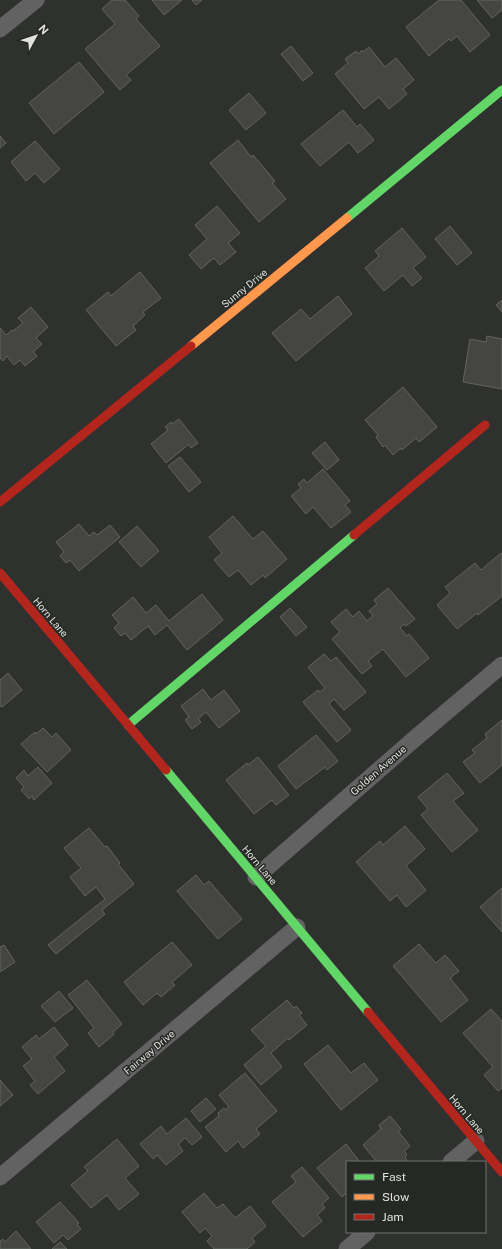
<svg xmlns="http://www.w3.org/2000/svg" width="502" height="1249" font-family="'Public Sans',sans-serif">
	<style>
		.building { fill: #454644; stroke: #636461 }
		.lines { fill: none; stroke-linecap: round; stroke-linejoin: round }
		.street { stroke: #616261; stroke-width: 17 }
		.fast { stroke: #63d668; stroke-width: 9 }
		.slow { stroke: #ff974d; stroke-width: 9 }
		.jam { stroke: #b3261e; stroke-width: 9 }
		.labels { text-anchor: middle; stroke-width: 3; stroke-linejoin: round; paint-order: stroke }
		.street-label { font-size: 10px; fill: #e1e2df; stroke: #252824 }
	</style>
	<rect width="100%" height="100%" fill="#2f312e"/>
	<!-- building -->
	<path class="building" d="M 112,0 L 125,0 L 139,16 L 136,19 L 160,46 L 126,75 L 131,80 L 120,90 L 85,49 L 115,24 L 102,9 Z
		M 152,0 L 182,0 L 164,15 Z
		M 192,0 L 202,0 L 196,5 Z
		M 439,0 L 461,0 L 490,35 L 470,52 L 457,36 L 451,41 L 449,39 L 429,56 L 406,27 Z
		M 477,0 L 502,0 L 502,10 L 492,18 Z
		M 291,46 L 313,73 L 303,81 L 281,54 Z
		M 369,47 L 385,67 L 396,58 L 414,80 L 403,89 L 407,94 L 389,109 L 379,97 L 364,109 L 335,74 L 348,63 L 345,59 L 356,51 L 358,54 L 362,50 L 363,52 Z
		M 79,62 L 104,92 L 54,134 L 29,103 Z
		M 249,93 L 266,113 L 246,130 L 229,110 Z
		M 343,110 L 357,127 L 360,124 L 374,140 L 358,153 L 349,142 L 320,166 L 301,144 Z
		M 0,136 L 6,143 L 0,148 Z
		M 238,140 L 251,157 L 253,155 L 275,181 L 272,183 L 286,199 L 259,222 L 210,163 Z
		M 35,141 L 60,169 L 44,183 L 35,173 L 26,181 L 11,162 Z
		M 217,206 L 240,233 L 228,243 L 236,252 L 220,265 L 214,258 L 201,269 L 189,255 L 207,239 L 195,225 Z
		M 450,226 L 472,253 L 457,265 L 435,239 Z
		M 402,228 L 426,257 L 413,268 L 422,278 L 412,286 L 403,275 L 384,291 L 365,268 L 379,256 L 375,251 Z
		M 140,272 L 161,298 L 143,312 L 145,315 L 133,326 L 136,330 L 116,346 L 86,310 L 108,292 L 111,296 Z
		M 338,296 L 352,314 L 296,361 L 272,333 L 301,309 L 310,319 Z
		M 502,300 L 502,312 L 496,305 Z
		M 31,307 L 48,327 L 36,338 L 42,344 L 33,352 L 37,356 L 25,366 L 20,360 L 14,365 L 7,356 L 3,361 L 0,358 L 0,328 L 6,335 L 12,330 L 13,331 L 23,323 L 18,318 Z
		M 487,336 L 502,339 L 502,389 L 463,382 L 470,339 L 486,342 Z
		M 403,387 L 437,427 L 419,442 L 416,438 L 402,450 L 401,448 L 393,455 L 385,445 L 383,447 L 376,437 L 378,435 L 365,420 Z
		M 179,419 L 198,443 L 191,448 L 189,444 L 166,463 L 151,444 L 168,430 L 165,427 L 171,422 L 172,424 Z
		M 325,442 L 339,460 L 327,470 L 312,453 Z
		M 180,457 L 201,482 L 189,492 L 168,466 Z
		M 323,469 L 350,501 L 345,505 L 351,512 L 331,528 L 313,507 L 306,514 L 291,496 L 301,488 L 298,484 L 304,479 L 307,483 Z
		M 233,516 L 253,539 L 263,531 L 287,559 L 265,578 L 263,575 L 251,585 L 238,570 L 229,577 L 214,560 L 222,553 L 209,537 Z
		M 79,524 L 89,536 L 94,532 L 97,535 L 110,525 L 120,537 L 79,571 L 70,560 L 66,563 L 60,556 L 64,552 L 56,542 Z
		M 137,526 L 159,551 L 141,567 L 119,542 Z
		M 501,553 L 502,554 L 502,596 L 478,615 L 477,613 L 457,629 L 437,605 L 450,593 L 445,587 L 475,563 L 481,570 Z
		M 388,588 L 415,619 L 406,626 L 404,624 L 400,628 L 407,636 L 409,634 L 429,658 L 406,677 L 383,649 L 368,661 L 372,666 L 362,674 L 332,639 L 340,632 L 331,622 L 346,609 L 353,617 L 359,611 L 367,621 L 373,616 L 369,611 L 377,604 L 374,600 Z
		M 202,594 L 223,620 L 187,650 L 167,625 L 155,635 L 148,626 L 131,640 L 125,633 L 121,636 L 114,628 L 119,623 L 112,615 L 133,597 L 146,613 L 156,605 L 169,621 Z
		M 290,608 L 307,627 L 296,636 L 280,617 Z
		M 324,654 L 331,661 L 336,657 L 366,692 L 344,710 L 334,699 L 329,704 L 351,730 L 337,742 L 303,702 L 318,690 L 320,692 L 325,688 L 308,667 Z
		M 8,673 L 22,690 L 2,707 L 0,706 L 0,680 Z
		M 203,689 L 211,700 L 224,690 L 240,711 L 219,728 L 206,712 L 198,719 L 201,722 L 192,729 L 185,720 L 189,717 L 181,706 Z
		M 502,720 L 502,765 L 480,783 L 463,762 L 475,753 L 472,750 L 487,738 L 485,734 Z
		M 43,728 L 52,737 L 56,733 L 71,750 L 47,772 L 21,744 L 35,732 L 36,734 Z
		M 316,735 L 338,761 L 327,770 L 325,767 L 296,789 L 278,766 Z
		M 258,757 L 289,795 L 276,805 L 272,800 L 254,814 L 226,780 L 247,763 L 248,765 Z
		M 38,767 L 52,783 L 34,800 L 32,796 L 29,799 L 21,790 L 24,787 L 16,778 L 24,770 L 28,776 Z
		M 447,773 L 464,793 L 453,801 L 478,830 L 452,852 L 421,815 L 428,809 L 418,797 Z
		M 405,826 L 425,849 L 406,866 L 426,890 L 406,907 L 397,895 L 390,901 L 356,862 L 380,841 L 383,845 Z
		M 89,828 L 105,847 L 107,846 L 120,863 L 118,864 L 134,884 L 102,910 L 105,914 L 56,954 L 48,945 L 105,899 L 96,887 L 85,896 L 70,877 L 81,868 L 64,848 Z
		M 196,875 L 204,885 L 209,881 L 242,919 L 218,939 L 177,891 Z
		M 502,888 L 502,932 L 480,907 Z
		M 172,942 L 192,965 L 172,982 L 175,985 L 161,997 L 157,993 L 143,1005 L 124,982 Z
		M 419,944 L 436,963 L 445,955 L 459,971 L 450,978 L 468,1000 L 441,1022 L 393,966 Z
		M 4,945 L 15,962 L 0,972 L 0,947 Z
		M 87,980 L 122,1024 L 113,1032 L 114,1034 L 99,1047 L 88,1033 L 94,1028 L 68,995 Z
		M 59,991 L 73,1008 L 55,1022 L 41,1006 Z
		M 287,1000 L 294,1008 L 296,1006 L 302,1013 L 299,1015 L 307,1025 L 289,1040 L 288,1038 L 271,1053 L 282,1067 L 261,1085 L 244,1065 L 266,1046 L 251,1030 Z
		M 491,1009 L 502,1021 L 502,1088 L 498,1091 L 484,1075 L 493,1067 L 463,1033 Z
		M 54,1027 L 68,1045 L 54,1057 L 65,1071 L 38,1094 L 30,1085 L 35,1081 L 23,1066 L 32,1059 L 22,1047 L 36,1035 L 39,1039 Z
		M 328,1045 L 351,1073 L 364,1063 L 378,1080 L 341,1110 L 304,1064 Z
		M 245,1073 L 277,1111 L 256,1129 L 260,1134 L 243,1148 L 238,1141 L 226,1152 L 205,1127 L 219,1116 L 218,1113 L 224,1108 L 225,1110 L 229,1107 L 219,1095 Z
		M 0,1080 L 13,1095 L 0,1106 Z
		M 206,1098 L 216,1109 L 200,1122 L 191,1111 Z
		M 390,1116 L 401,1129 L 398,1131 L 410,1146 L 404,1151 L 407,1155 L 405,1157 L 407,1160 L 405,1162 L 377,1162 L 363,1145 L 381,1129 L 379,1125 Z
		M 186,1118 L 202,1137 L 192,1145 L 185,1138 L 178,1144 L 183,1151 L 166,1165 L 157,1155 L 153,1159 L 140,1144 L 161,1126 L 167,1134 Z
		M 117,1139 L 139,1166 L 125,1178 L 139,1194 L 119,1210 L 107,1195 L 91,1208 L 71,1185 L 88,1171 L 84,1167 Z
		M 346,1144 L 360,1162 L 347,1162 L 347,1192 L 342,1197 L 317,1168 Z
		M 302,1167 L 329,1198 L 322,1204 L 325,1208 L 317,1215 L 322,1221 L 303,1237 L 272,1202 L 296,1182 L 291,1176 Z
		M 204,1193 L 217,1208 L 223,1204 L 235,1218 L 250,1206 L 266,1226 L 252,1238 L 255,1242 L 247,1249 L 214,1249 L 207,1241 L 212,1236 L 205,1228 L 200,1233 L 182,1212 Z
		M 60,1202 L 79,1223 L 77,1224 L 81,1229 L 68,1240 L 63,1235 L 54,1243 L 36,1222 Z
		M 16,1231 L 31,1249 L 0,1249 L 0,1241 L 3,1239 L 5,1242 Z
		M 60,1242 L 67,1249 L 52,1249 Z"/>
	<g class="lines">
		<!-- street -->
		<path class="street" d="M 0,29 L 36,0
			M 256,877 L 419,735 L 502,665
			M 451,1162 L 476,1141
			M 0,1177 L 297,927
			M 347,1249 L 367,1232"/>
		<!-- fast -->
		<path class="fast" d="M 347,218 L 502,90
			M 128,725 L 354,535
			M 166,770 L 368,1012"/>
		<!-- slow -->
		<path class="slow" d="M 191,346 L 347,218"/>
		<!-- jam -->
		<path class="jam" d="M 0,502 L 191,346
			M 354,535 L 485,425
			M 0,573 L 166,770
			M 368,1012 L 502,1172"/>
	</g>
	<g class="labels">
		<!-- street labels -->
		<g class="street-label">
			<text transform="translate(244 288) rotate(-39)" y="4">Sunny Drive</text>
			<text transform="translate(51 617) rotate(50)" y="4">Horn Lane</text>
			<text transform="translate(378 770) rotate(-41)" y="4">Golden Avenue</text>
			<text transform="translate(260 865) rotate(50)" y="4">Horn Lane</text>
			<text transform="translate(149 1052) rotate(-40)" y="4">Fairway Drive</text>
			<text transform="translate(467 1114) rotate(50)" y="4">Horn Lane</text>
		</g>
	</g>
	<!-- legend -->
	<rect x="346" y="1161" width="140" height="72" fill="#252824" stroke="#70726f"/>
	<rect x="354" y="1174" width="20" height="6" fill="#63d668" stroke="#70726f"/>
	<text x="382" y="1181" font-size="12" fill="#e1e2df">Fast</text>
	<rect x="354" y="1194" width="20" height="6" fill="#ff974d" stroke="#70726f"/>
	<text x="382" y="1201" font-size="12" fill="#e1e2df">Slow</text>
	<rect x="354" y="1214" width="20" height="6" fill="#b3261e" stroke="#70726f"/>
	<text x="382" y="1221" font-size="12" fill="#e1e2df">Jam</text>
	<!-- north arrow -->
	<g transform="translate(36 36) rotate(50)" stroke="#252824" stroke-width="3" paint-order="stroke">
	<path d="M0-3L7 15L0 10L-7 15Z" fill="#e1e2df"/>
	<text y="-6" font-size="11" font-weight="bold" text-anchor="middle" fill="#e1e2df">N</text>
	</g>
</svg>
